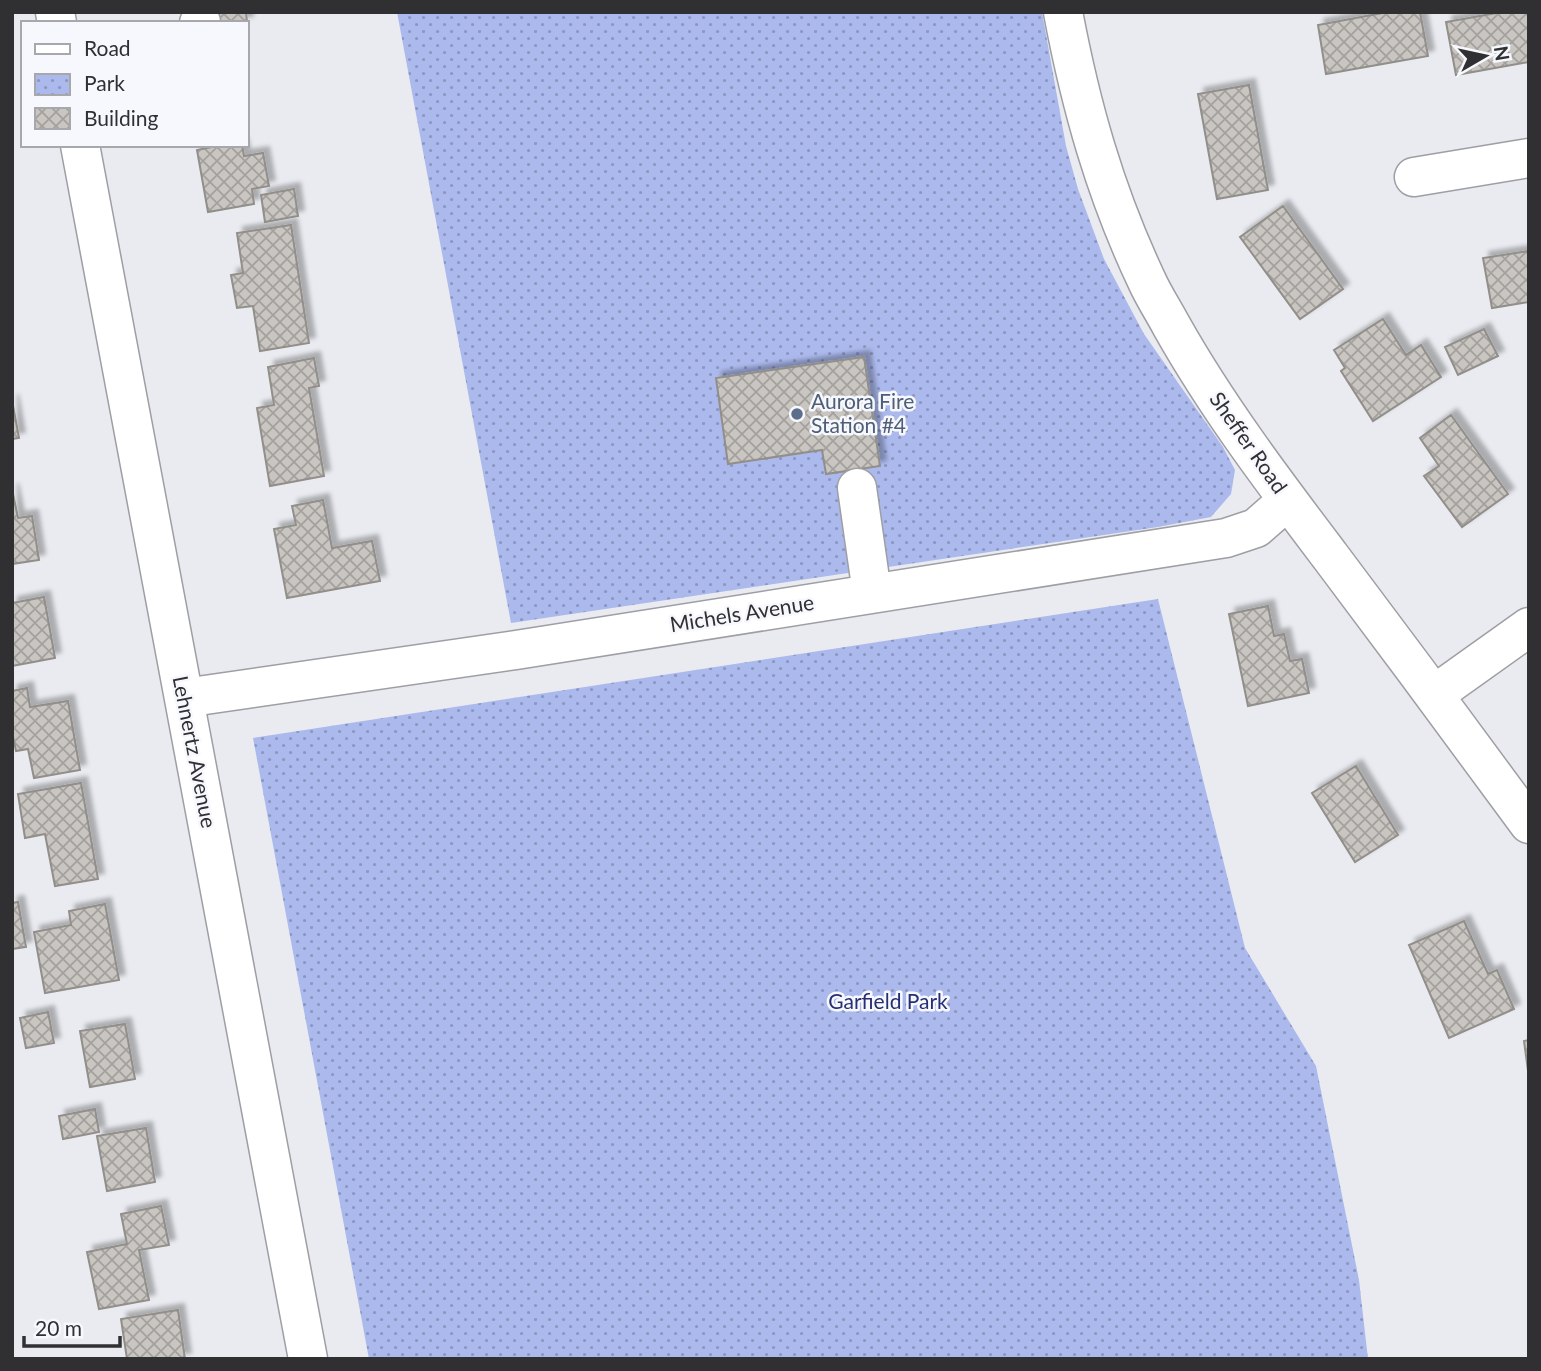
<svg xmlns="http://www.w3.org/2000/svg" width="1541" height="1371" font-family="Lato,sans-serif">
	<style>
		.park { fill: url(#park-dots) }
		.building { fill: url(#building-cross-hatch); stroke: #928e8a; stroke-width: 2; filter: url(#shadow) }
		.lines { fill: none; stroke-linecap: round; stroke-linejoin: round }
		.minor-casing { stroke: #9e9fa4; stroke-width: 41 }
		.minor { stroke: #fff; stroke-width: 38 }
		.service-dot { fill: #5c6f8a; stroke: #f6f8fd; stroke-width: 2.5 }
		.labels { text-anchor: middle; stroke-width: 5; stroke-linejoin: round; paint-order: stroke }
		.service-label { font-size: 21px; fill: #4e5e75; stroke: #f6f8fd; text-anchor: start }
		.street-label { font-size: 21px; fill: #303032; stroke: #f6f8fd }
		.park-label { font-size: 21px; fill: #262f73; stroke: #f6f8fd }
	</style>
	<defs>
		<pattern id="park-dots" width="8" height="8" patternUnits="userSpaceOnUse" patternTransform="scale(1.75)"><rect width="8" height="8" fill="#abb9ed"/><path d="M2 2h.1M6 6h.1" fill="none" stroke="#8c97c1" stroke-width="1.8" stroke-linecap="round"/></pattern>
		<pattern id="building-cross-hatch" width="8" height="8" patternUnits="userSpaceOnUse" patternTransform="scale(1.75)"><rect width="8" height="8" fill="#c9c5c1"/><path d="M0 0l8 8M0 8l8-8" fill="none" stroke="#a4a09d"/></pattern>
		<filter id="shadow"><feDropShadow dx="6" dy="-6" stdDeviation="2" flood-color="#0004"/></filter>
	</defs>
	<rect width="100%" height="100%" fill="#e9ebf0"/>
	<!-- park -->
	<path class="park" d="M 397,12 L 1042,12 L 1066,146 L 1078,189 L 1104,259 L 1144,334 L 1223,447 L 1235,470 L 1231,494 L 1211,517 L 1158,527 L 511,623 Z
		M 1158,599 L 1245,948 L 1316,1066 L 1359,1280 L 1368,1359 L 369,1359 L 253,738 Z"/>
	<!-- building -->
	<path class="building" d="M 191,12 L 246,12 L 247,22 L 213,23 Z
		M 1388,12 L 1420,12 L 1428,56 L 1326,74 L 1318,25 Z
		M 1502,12 L 1529,12 L 1529,62 L 1456,75 L 1446,22 Z
		M 1249,85 L 1268,190 L 1217,199 L 1198,94 Z
		M 222,145 L 242,145 L 244,156 L 263,153 L 269,186 L 252,189 L 254,204 L 208,212 L 197,150 Z
		M 294,189 L 298,216 L 265,222 L 261,195 Z
		M 1283,206 L 1343,289 L 1300,319 L 1240,237 Z
		M 291,225 L 309,343 L 260,351 L 253,306 L 237,308 L 231,275 L 243,273 L 237,233 Z
		M 1529,251 L 1529,302 L 1492,308 L 1483,258 Z
		M 1383,319 L 1406,355 L 1421,345 L 1441,377 L 1373,421 L 1341,371 L 1345,368 L 1334,350 Z
		M 1484,329 L 1498,356 L 1458,375 L 1445,347 Z
		M 864,357 L 880,466 L 826,474 L 822,450 L 728,464 L 716,378 Z
		M 314,358 L 319,386 L 309,388 L 324,476 L 270,486 L 257,408 L 274,405 L 268,367 Z
		M 12,400 L 19,438 L 12,439 Z
		M 1451,415 L 1508,494 L 1462,527 L 1424,476 L 1439,466 L 1420,438 Z
		M 12,489 L 18,518 L 32,516 L 39,560 L 12,564 Z
		M 323,500 L 332,548 L 372,541 L 380,581 L 287,598 L 274,529 L 296,525 L 292,506 Z
		M 44,597 L 55,658 L 12,666 L 12,603 Z
		M 1268,606 L 1274,636 L 1284,634 L 1290,661 L 1302,659 L 1309,693 L 1248,706 L 1229,614 Z
		M 27,688 L 30,707 L 68,701 L 80,770 L 34,778 L 28,749 L 16,751 L 12,732 L 12,691 Z
		M 1356,766 L 1398,835 L 1355,862 L 1312,793 Z
		M 81,783 L 98,879 L 55,886 L 45,834 L 25,838 L 18,794 Z
		M 18,902 L 26,947 L 12,949 L 12,903 Z
		M 105,904 L 119,980 L 45,993 L 34,932 L 71,925 L 69,911 Z
		M 1464,921 L 1488,974 L 1497,970 L 1514,1009 L 1449,1038 L 1409,945 Z
		M 48,1012 L 54,1043 L 26,1048 L 20,1018 Z
		M 125,1024 L 135,1079 L 90,1087 L 80,1031 Z
		M 1529,1040 L 1529,1078 L 1524,1041 Z
		M 95,1109 L 99,1132 L 63,1139 L 59,1116 Z
		M 146,1128 L 155,1182 L 107,1191 L 97,1136 Z
		M 161,1206 L 169,1245 L 139,1250 L 149,1300 L 99,1309 L 87,1252 L 127,1244 L 121,1214 Z
		M 178,1310 L 185,1359 L 127,1359 L 121,1319 Z"/>
	<g class="lines">
		<!-- minor casing -->
		<g class="minor-casing">
			<path id="minor" d="M 55,12 L 57,23
				M 1063,12 C 1081,107 1105,192 1146,279 C 1153,295 1163,310 1171,325 C 1217,407 1274,482 1330,556 C 1397,645 1463,734 1529,824
				M 199,23 L 201,22
				M 80,145 L 308,1359
				M 1414,177 L 1529,158
				M 857,488 L 872,593
				M 1435,694 L 1529,627
				M 184,698 L 516,650 L 1226,538 L 1256,528 L 1288,500"/>
		</g>
		<!-- minor -->
		<use href="#minor" class="minor"/>
	</g>
	<!-- markers -->
	<circle class="service-dot" cx="797" cy="414" r="7"/>
	<g class="labels">
		<!-- service labels -->
		<g class="service-label">
			<text x="811" y="409">Aurora Fire<tspan x="811" dy="24">Station #4</tspan></text>
		</g>
		<!-- street labels -->
		<g class="street-label">
			<text transform="translate(1248 443) rotate(55)" y="7">Sheffer Road</text>
			<text transform="translate(742 614) rotate(-9)" y="7">Michels Avenue</text>
			<text transform="translate(194 752) rotate(79)" y="7">Lehnertz Avenue</text>
		</g>
		<!-- park labels -->
		<g class="park-label">
			<text x="888" y="1009">Garfield Park</text>
		</g>
	</g>
	<!-- border -->
	<rect width="1541" height="1371" fill="none" stroke="#303032" stroke-width="28"/>
	<!-- legend -->
	<rect x="21" y="21" width="228" height="126" fill="#f6f8fd" stroke="#a7a8ac" stroke-width="2"/>
	<rect x="35" y="44" width="35" height="10" fill="#ffffff" stroke="#a7a8ac" stroke-width="2"/>
	<text x="84" y="56" font-size="21" fill="#303032">Road</text>
	<rect x="35" y="74" width="35" height="21" fill="url(#park-dots)" stroke="#a7a8ac" stroke-width="2"/>
	<text x="84" y="91" font-size="21" fill="#303032">Park</text>
	<rect x="35" y="108" width="35" height="21" fill="url(#building-cross-hatch)" stroke="#a7a8ac" stroke-width="2"/>
	<text x="84" y="126" font-size="21" fill="#303032">Building</text>
	<!-- north arrow -->
	<g transform="translate(1485 56) rotate(81)" stroke="#f6f8fd" stroke-width="5" paint-order="stroke">
	<path d="M0-5L12 26L0 18L-12 26Z" fill="#303032"/>
	<text y="-10" font-size="19" font-weight="bold" text-anchor="middle" fill="#303032">N</text>
	</g>
	<!-- scale -->
	<path d="M24 1336v10h96v-10" fill="none" stroke="#303032" stroke-width="3.5"/>
	<text x="35" y="1336" font-size="21" fill="#303032" stroke="#f6f8fd" stroke-width="5" paint-order="stroke">20 m</text>
</svg>
